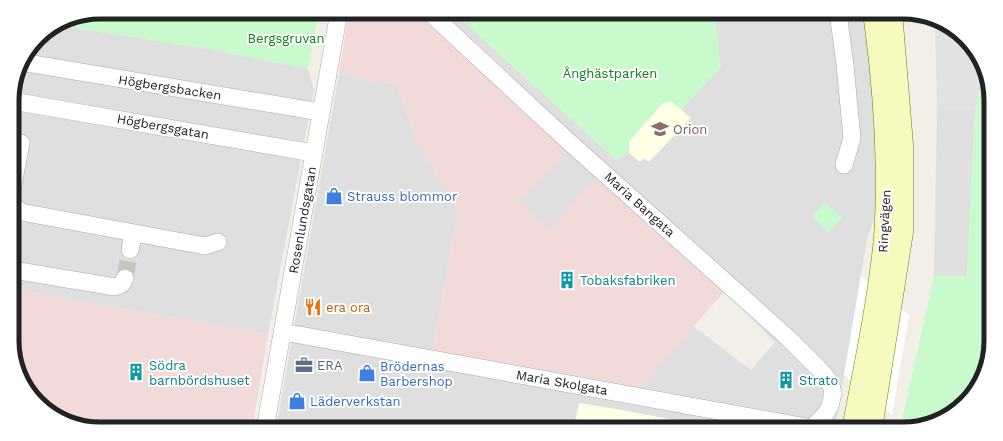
<svg xmlns="http://www.w3.org/2000/svg" width="1003" height="441" font-family="'Work Sans',sans-serif">
	<style>
		.residential { fill: #e0dfdf }
		.commercial { fill: #f2dad9 }
		.education { fill: #ffffe5 }
		.park { fill: #c8facc }
		.parking { fill: #e2e2e2 }
		.pier { fill: #fff }
		.lines { fill: none; stroke-linecap: round; stroke-linejoin: round }
		.street-tunnel { stroke: #c8c6c1; stroke-width: 17; stroke-dasharray: 17 8; stroke-linecap: butt }
		.street-casing { stroke: #a9a9a9; stroke-width: 18 }
		.secondary-casing { stroke: #707d05; stroke-width: 23 }
		.street { stroke: #fff; stroke-width: 17 }
		.secondary { stroke: #f7fabf; stroke-width: 22 }
		.labels { text-anchor: middle; stroke-width: 4; stroke-linejoin: round; paint-order: stroke }
		.park-label { font-size: 13px; fill: #0c8416; stroke: #fff }
		.street-label { font-size: 13px; fill: #222; stroke: #fff }
		.education-label { font-size: 13px; fill: #785e54; stroke: #fff; text-anchor: start }
		.shop-label { font-size: 13px; fill: #366cbe; stroke: #fff; text-anchor: start }
		.culture-label { font-size: 13px; fill: #0d838f; stroke: #fff; text-anchor: start }
		.food-label { font-size: 13px; fill: #c56008; stroke: #fff; text-anchor: start }
		.service-label { font-size: 13px; fill: #4e5e75; stroke: #fff; text-anchor: start }
		.rim { fill: none; stroke: #222; stroke-width: 5 }
	</style>
	<rect width="100%" height="100%" fill="#f2efe9"/>
	<!-- residential -->
	<path class="residential" d="M 433,12 L 863,12 L 873,85 L 878,207 L 867,239 L 835,429 L 276,429 L 339,74 L 397,85 L 415,137 L 458,211 L 431,360 L 632,397 L 693,326 L 751,370 L 775,342 L 603,170 L 548,230 L 519,203 L 573,141 Z
		M 56,25 L 203,48 L 308,69 L 314,90 L 268,334 L 13,289 L 12,94 L 21,61 L 42,34 Z
		M 975,109 L 967,277 L 934,276 L 937,110 Z"/>
	<!-- commercial -->
	<path class="commercial" d="M 349,12 L 433,12 L 574,142 L 519,203 L 548,230 L 603,170 L 724,292 L 632,397 L 431,360 L 458,211 L 415,137 L 397,85 L 339,74 Z
		M 13,289 L 268,334 L 252,429 L 100,429 L 66,422 L 30,395 L 13,353 Z"/>
	<!-- education -->
	<path class="education" d="M 671,101 L 691,118 L 649,162 L 644,158 L 640,162 L 629,153 L 629,141 L 663,103 Z
		M 579,403 L 616,409 L 722,429 L 579,429 L 580,423 L 575,422 Z"/>
	<!-- park -->
	<path class="park" d="M 100,12 L 318,12 L 308,69 L 203,48 L 56,25 L 66,19 Z
		M 478,12 L 714,12 L 721,67 L 681,110 L 671,101 L 663,103 L 629,141 L 629,151 L 616,160 L 467,25 Z
		M 983,71 L 990,88 L 991,342 L 984,375 L 952,414 L 909,429 L 900,429 L 934,276 L 967,276 L 975,109 Z
		M 826,202 L 842,218 L 828,232 L 812,216 Z"/>
	<!-- parking -->
	<path class="parking" d="M 935,18 L 973,46 L 983,71 L 975,109 L 937,110 Z"/>
	<!-- pier -->
	<path class="pier" d="M 861,276 L 909,315 L 892,415 L 844,375 Z"/>
	<g class="lines">
		<!-- street-tunnel -->
		<path class="street-tunnel" d="M 125,278 L 130,250"/>
		<!-- street casing -->
		<g class="street-casing">
			<path id="street" d="M 838,12 L 845,65 L 852,138 L 844,165
				M 21,62 L 320,112
				M 12,101 L 313,153
				M 12,190 L 21,143
				M 12,204 L 21,212 L 205,246 L 218,242
				M 130,250 L 133,234
				M 13,270 L 115,287 L 122,284 L 125,278
				M 283,332 L 812,428 L 826,413 L 830,406 L 833,393 L 830,382 L 821,371 L 787,337 L 568,141 L 429,12
				M 265,429 L 339,12"/>
		</g>
		<!-- secondary casing -->
		<g class="secondary-casing">
			<path id="secondary" d="M 853,429 C 865,367 879,300 885,238 C 890,167 884,82 874,12
				M 871,429 L 902,232 L 902,145 L 891,12"/>
		</g>
		<!-- street -->
		<use href="#street" class="street"/>
		<!-- secondary -->
		<use href="#secondary" class="secondary"/>
	</g>
	<!-- icons -->
	<defs>
		<g id="school-bare" transform="scale(1.38)"><path d="M0-5L7-2L0 1L-7-2ZM-4 1L0 2.5L4 1V4Q0 6-4 4Z" fill="#8d6e63" stroke="#fff" stroke-width="2.5" paint-order="stroke"/></g>
		<g id="shop-bare" transform="scale(1.38)"><path d="M-5-2.5h2.3a2.7 3.5 0 0 1 5.4 0H5L5.5 6h-11ZM-1.5-2.5h3a1.5 2.3 0 0 0-3 0Z" fill="#3f7fe0" stroke="#fff" stroke-width="2.5" paint-order="stroke"/></g>
		<g id="building-bare" transform="scale(1.38)"><path d="M-4-6H4V6H1V3H-1V6H-4ZM-2.5-4.3h1.7v1.8h-1.7ZM.8-4.3h1.7v1.8H.8ZM-2.5-1h1.7V.8h-1.7ZM.8-1h1.7V.8H.8Z" fill="#0f9aa8" stroke="#fff" stroke-width="2.5" paint-order="stroke"/></g>
		<g id="restaurant-bare" transform="scale(1.38)"><path d="M-5-6h1v4h1v-4h1v4h1v-4h1v5L-1.5 .5V6h-2V.5L-5-1ZM5-6V6H3V1.5H1.5Q1.5-4 5-6Z" fill="#e8710a" stroke="#fff" stroke-width="2.5" paint-order="stroke"/></g>
		<g id="office-bare" transform="scale(1.38)"><path d="M-6-3h4V-5.5h4V-3h4V5H-6ZM-1-4.5V-3h2v-1.5ZM-6 0V1H6V0Z" fill="#5c6f8a" stroke="#fff" stroke-width="2.5" paint-order="stroke"/></g>
	</defs>
	<g fill-rule="evenodd">
		<use href="#school-bare" x="660" y="129"/>
		<use href="#shop-bare" x="334" y="196"/>
		<use href="#building-bare" x="567" y="280"/>
		<use href="#restaurant-bare" x="313" y="307"/>
		<use href="#office-bare" x="304" y="365"/>
		<use href="#building-bare" x="136" y="372"/>
		<use href="#shop-bare" x="367" y="373"/>
		<use href="#building-bare" x="786" y="380"/>
		<use href="#shop-bare" x="297" y="401"/>
	</g>
	<g class="labels">
		<!-- park labels -->
		<g class="park-label">
			<text x="286" y="43">Bergsgruvan</text>
			<text x="610" y="78">Ånghästparken</text>
		</g>
		<!-- street labels -->
		<g class="street-label">
			<text transform="translate(170 87) rotate(9)" y="5">Högbergsbacken</text>
			<text transform="translate(163 126) rotate(10)" y="5">Högbergsgatan</text>
			<text transform="translate(640 204) rotate(42)" y="5">Maria Bangata</text>
			<text transform="translate(302 220) rotate(-80)" y="5">Rosenlundsgatan</text>
			<text transform="translate(884 221) rotate(-87)" y="5">Ringvägen</text>
			<text transform="translate(562 382) rotate(10)" y="5">Maria Skolgata</text>
		</g>
		<!-- education labels -->
		<g class="education-label">
			<text x="673" y="134">Orion</text>
		</g>
		<!-- shop labels -->
		<g class="shop-label">
			<text x="347" y="201">Strauss blommor</text>
			<text x="380" y="371">Brödernas<tspan x="380" dy="15">Barbershop</tspan></text>
			<text x="310" y="406">Läderverkstan</text>
		</g>
		<!-- culture labels -->
		<g class="culture-label">
			<text x="580" y="285">Tobaksfabriken</text>
			<text x="149" y="370">Södra<tspan x="149" dy="15">barnbördshuset</tspan></text>
			<text x="799" y="385">Strato</text>
		</g>
		<!-- food labels -->
		<g class="food-label">
			<text x="326" y="312">era ora</text>
		</g>
		<!-- service labels -->
		<g class="service-label">
			<text x="317" y="370">ERA</text>
		</g>
	</g>
	<!-- crop -->
	<path d="M0 0H1003V441H0ZM100 19H903A81 81 0 0 1 984 100V341A81 81 0 0 1 903 422H100A81 81 0 0 1 19 341V100A81 81 0 0 1 100 19Z" fill="#fff" fill-rule="evenodd"/>
	<path class="rim" d="M100 19H903A81 81 0 0 1 984 100V341A81 81 0 0 1 903 422H100A81 81 0 0 1 19 341V100A81 81 0 0 1 100 19Z"/>
</svg>
